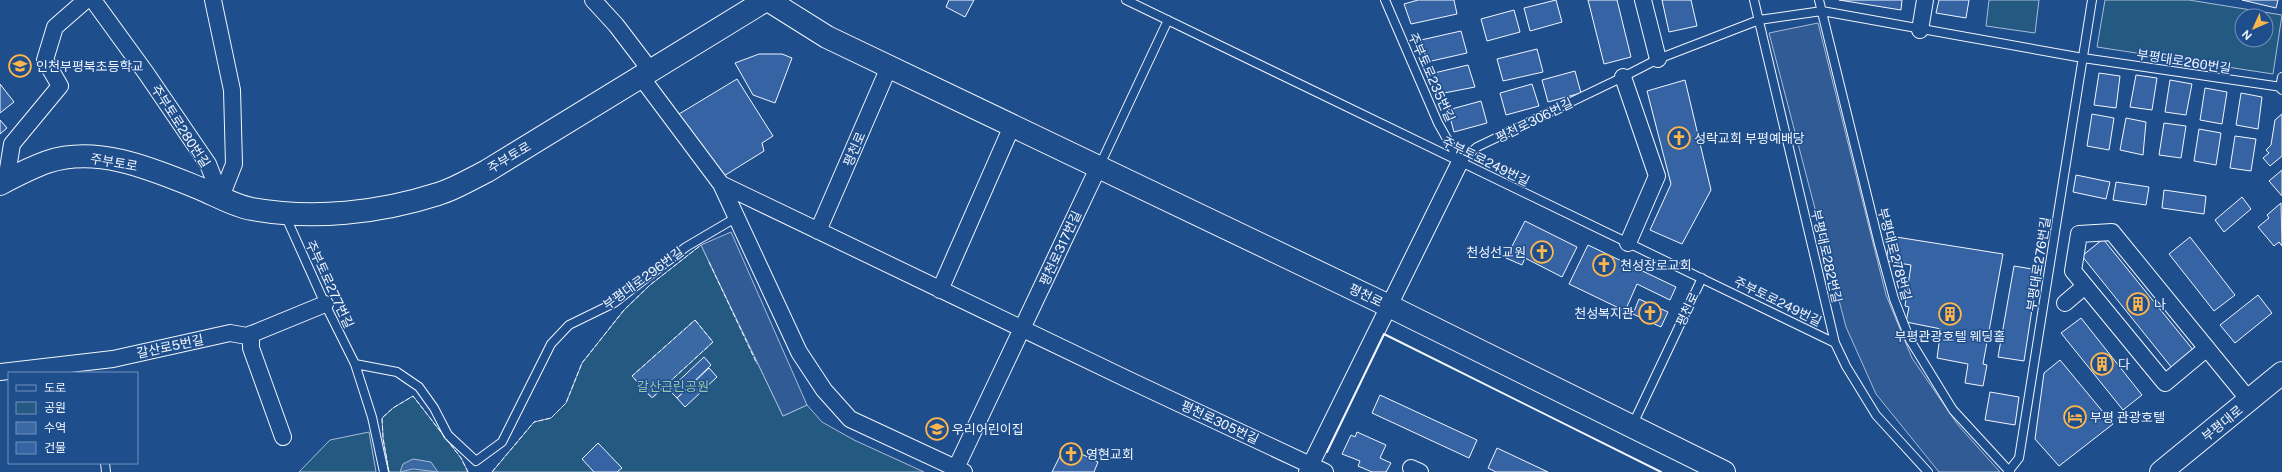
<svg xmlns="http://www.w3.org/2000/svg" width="2282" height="472" font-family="'Public Sans','Noto Sans KR',sans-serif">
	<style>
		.green { fill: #245a82; stroke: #a8bbd7; fill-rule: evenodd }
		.parking { fill: #305b95; stroke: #a8bbd7 }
		.water { fill: #3b69a3; stroke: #a8bbd7 }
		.building { fill: #3563a3; stroke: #f2f6ff }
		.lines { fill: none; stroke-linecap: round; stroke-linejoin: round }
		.lane-casing { stroke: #f2f6ff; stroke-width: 10 }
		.street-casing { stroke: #f2f6ff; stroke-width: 18 }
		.secondary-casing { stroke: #f2f6ff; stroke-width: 24 }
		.lane { stroke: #1f4e8c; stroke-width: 8 }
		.street { stroke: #1f4e8c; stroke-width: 16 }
		.secondary { stroke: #1f4e8c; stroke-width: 22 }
		.fence { stroke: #f2f6ff; stroke-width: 1; stroke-dasharray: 5 2; stroke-linecap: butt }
		.wall { stroke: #f2f6ff; stroke-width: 2 }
		.labels { text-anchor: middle; stroke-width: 3; stroke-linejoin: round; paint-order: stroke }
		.street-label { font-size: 13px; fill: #f2f6ff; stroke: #1f4e8c }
		.poi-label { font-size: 13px; fill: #f2f6ff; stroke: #1f4e8c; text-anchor: start }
		.park-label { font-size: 13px; fill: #97c8a6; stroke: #1f4e8c }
	</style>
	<rect width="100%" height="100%" fill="#1f4e8c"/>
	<!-- green -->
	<path class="green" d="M 1989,0 L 2039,0 L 2035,33 L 1986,26 Z
		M 2105,0 L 2189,0 L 2282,15 L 2273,74 L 2097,47 ZM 2242,16 L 2266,16 L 2266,40 L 2242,40 Z
		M 701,245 L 783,416 L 807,405 L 822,422 L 854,440 L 924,472 L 492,472 L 534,422 L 551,418 L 566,403 L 582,363 L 624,310 L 650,285 Z
		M 413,396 L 461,458 L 468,472 L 389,472 L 383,438 L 382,418 L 393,408 Z
		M 369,432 L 376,472 L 299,472 L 330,440 Z"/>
	<!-- parking -->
	<path class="parking" d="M 1818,23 L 1886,295 L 1912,358 L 1958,425 L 2000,472 L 1939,472 L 1876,394 L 1846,327 L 1769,33 Z
		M 731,232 L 807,405 L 783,416 L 701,245 Z"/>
	<!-- water -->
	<path class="water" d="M 695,320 L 713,342 L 652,398 L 632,376 Z
		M 413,459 L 431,462 L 438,472 L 413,469 L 400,472 L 403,464 Z"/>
	<!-- building -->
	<path class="building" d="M 949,0 L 974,0 L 965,17 L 946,7 Z
		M 1418,0 L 1454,0 L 1457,14 L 1411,24 L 1404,4 Z
		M 1556,0 L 1562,22 L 1530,31 L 1524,8 Z
		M 1588,0 L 1617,0 L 1631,57 L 1604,64 Z
		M 1662,0 L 1691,0 L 1697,26 L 1669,32 Z
		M 1839,0 L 1902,0 L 1901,10 Z
		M 1939,0 L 1969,0 L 1966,18 L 1936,13 Z
		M 2242,0 L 2278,0 L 2276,8 Z
		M 1514,10 L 1520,32 L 1487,41 L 1481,19 Z
		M 1461,31 L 1467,53 L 1427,62 L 1421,40 Z
		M 1537,49 L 1543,72 L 1503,81 L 1497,59 Z
		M 759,54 L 782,54 L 792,58 L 775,103 L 753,95 L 735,63 Z
		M 1468,65 L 1475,87 L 1439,94 L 1434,73 Z
		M 1575,71 L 1581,93 L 1548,102 L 1542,80 Z
		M 2099,73 L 2120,76 L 2116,108 L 2094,105 Z
		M 2136,75 L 2157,78 L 2152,110 L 2130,107 Z
		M 737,79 L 773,136 L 762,143 L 764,151 L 719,179 L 678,122 L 679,114 Z
		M 1685,80 L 1711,190 L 1682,244 L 1650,230 L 1671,184 L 1647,91 Z
		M 2170,80 L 2192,84 L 2186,115 L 2165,112 Z
		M 0,84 L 14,102 L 0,113 Z
		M 1532,84 L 1539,106 L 1506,115 L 1500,93 Z
		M 2205,88 L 2227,92 L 2222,124 L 2200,120 Z
		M 2241,93 L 2262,97 L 2258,129 L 2236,125 Z
		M 1481,101 L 1487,123 L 1454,132 L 1448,110 Z
		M 2092,114 L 2114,118 L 2109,150 L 2087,146 Z
		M 2282,114 L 2282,156 L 2270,166 L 2263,158 L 2269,153 L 2266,150 L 2271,145 L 2275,120 Z
		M 2126,118 L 2146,122 L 2143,155 L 2120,150 Z
		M 0,120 L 7,128 L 0,134 Z
		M 2164,123 L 2186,126 L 2181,158 L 2159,155 Z
		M 2199,129 L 2221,133 L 2216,165 L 2194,161 Z
		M 2235,136 L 2256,139 L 2251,171 L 2230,168 Z
		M 2282,170 L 2282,196 L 2269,181 Z
		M 2076,175 L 2110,182 L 2106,199 L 2073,192 Z
		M 2116,182 L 2149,187 L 2146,205 L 2113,200 Z
		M 2164,190 L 2206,196 L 2204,214 L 2162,208 Z
		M 2242,197 L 2251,209 L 2224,232 L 2215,220 Z
		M 2281,203 L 2282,246 L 2279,242 L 2274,246 L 2258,227 L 2269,218 L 2267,215 Z
		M 1525,221 L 1577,247 L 1562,277 L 1525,258 L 1522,265 L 1506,258 Z
		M 1890,236 L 2003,254 L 1983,364 L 1987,365 L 1983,386 L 1965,383 L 1968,364 L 1937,358 L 1941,329 L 1906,322 L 1909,307 L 1905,306 L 1911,265 L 1886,261 Z
		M 2190,237 L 2235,295 L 2214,311 L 2169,254 Z
		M 2103,239 L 2194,351 L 2172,368 L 2082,256 Z
		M 1588,245 L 1676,287 L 1670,300 L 1637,284 L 1625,311 L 1569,284 Z
		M 2014,266 L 2038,270 L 2024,361 L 1998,357 Z
		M 2258,295 L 2272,313 L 2235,343 L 2220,325 Z
		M 1639,299 L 1668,312 L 1661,327 L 1633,314 Z
		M 2081,318 L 2142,395 L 2123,410 L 2061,333 Z
		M 704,357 L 711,365 L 677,398 L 669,390 Z
		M 2060,360 L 2113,424 L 2059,466 L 2035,439 L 2044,373 Z
		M 709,368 L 717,377 L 685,407 L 677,398 Z
		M 1990,392 L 2019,397 L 2015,425 L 1985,420 Z
		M 1380,395 L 1477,440 L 1469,458 L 1372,413 Z
		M 1357,432 L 1386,445 L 1380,458 L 1391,463 L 1386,472 L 1372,472 L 1358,466 L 1360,461 L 1342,454 L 1351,435 L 1355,437 Z
		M 598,443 L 622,468 L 617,472 L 594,472 L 582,459 Z
		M 1065,446 L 1098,462 L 1094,472 L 1052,472 Z
		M 1497,448 L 1548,472 L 1496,472 L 1488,468 Z"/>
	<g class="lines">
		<!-- lane casing -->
		<g class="lane-casing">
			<path id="lane" d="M 1126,0 L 1835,343
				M 1385,0 L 1438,123 L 1460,162 L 1477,147 L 1623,77 L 1658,59 L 1759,20 L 1822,11 L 2083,58 L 2282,87
				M 1754,0 L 1835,343 L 1846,366 L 1876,415 L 1928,472
				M 1819,0 L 1879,244 L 1894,299 L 1910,340 L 1953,410 L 2010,472
				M 2282,77 L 2280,88 L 2282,90
				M 1099,167 L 1168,20
				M 285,215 L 325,304 L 355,364 L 372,417 L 384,472
				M 355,364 L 397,372 L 419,387 L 434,408 L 448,435 L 476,461 L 502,442 L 551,344 L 569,325 L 614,303 L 686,247 L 737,217
				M 1632,426 L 1702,278
				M 105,463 L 106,472
				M 2008,472 L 2019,458 L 2092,0"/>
		</g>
		<!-- street casing -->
		<g class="street-casing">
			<path id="street" d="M 93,0 L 146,73 L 208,164 L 221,197
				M 213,0 L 232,90 L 234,164 L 221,197
				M 593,0 L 616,25 L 651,71
				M 1643,0 L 1658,59
				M 1920,30 L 1925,0
				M 641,77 L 721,184 L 799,352 L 824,390 L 850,419 L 964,472
				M 1623,77 L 1657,176 L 1628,243
				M 6,181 L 12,144 L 60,86 L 45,60 L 55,27 L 86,0
				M 721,184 L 1129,380 L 1325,472
				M 818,231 L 889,67
				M 940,290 L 1012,126
				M 2065,303 L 2085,286
				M 251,334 L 251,348 L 283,437
				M 2207,348 L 2165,383 L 2073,271 L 2079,234 L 2112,232 L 2249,400
				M 0,372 L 113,359 L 230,333 L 247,336 L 325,304
				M 956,468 L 1098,168
				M 1411,468 L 1420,472
				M 1307,472 L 1460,162"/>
		</g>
		<!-- secondary casing -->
		<g class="secondary-casing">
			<path id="secondary" d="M 768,0 L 827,37 L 1389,306 L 1724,472
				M 0,184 C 15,176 30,168 47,162 C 97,145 152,169 199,188 C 216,195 234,206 252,209 C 313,220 379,213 438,194 C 455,189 471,179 487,171 L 766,0
				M 2161,472 L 2282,373"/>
		</g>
		<!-- lane -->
		<use href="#lane" class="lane"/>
		<!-- street -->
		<use href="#street" class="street"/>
		<!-- secondary -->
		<use href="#secondary" class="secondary"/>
		<!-- fence -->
		<path class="fence" d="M 709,262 L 757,364
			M 695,320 L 713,342 L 652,398 L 632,376 Z
			M 389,472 L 383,438 L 382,418 L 393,408 L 413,396 L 461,458 L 468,472
			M 492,472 L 534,422 L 551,418 L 566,403 L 582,363 L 624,310 L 650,285 L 701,245"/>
		<!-- wall -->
		<path class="wall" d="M 1327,452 L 1384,334 L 1661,472"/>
	</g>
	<!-- icons -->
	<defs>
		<g id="school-ring" transform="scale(1.15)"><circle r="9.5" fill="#1f4e8c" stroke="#ffb74d" stroke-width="1.5"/><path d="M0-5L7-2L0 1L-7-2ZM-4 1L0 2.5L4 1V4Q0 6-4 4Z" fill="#ffb74d"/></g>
		<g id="church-ring" transform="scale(1.15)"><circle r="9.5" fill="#1f4e8c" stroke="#ffb74d" stroke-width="1.5"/><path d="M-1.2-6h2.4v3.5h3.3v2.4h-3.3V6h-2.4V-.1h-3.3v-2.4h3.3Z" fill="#ffb74d"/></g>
		<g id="building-ring" transform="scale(1.15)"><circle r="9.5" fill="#1f4e8c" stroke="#ffb74d" stroke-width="1.5"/><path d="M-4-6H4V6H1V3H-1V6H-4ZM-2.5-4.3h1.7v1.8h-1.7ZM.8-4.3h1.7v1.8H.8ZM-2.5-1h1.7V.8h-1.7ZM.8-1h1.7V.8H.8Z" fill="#ffb74d"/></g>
		<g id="hotel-ring" transform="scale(1.15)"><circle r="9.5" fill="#1f4e8c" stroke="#ffb74d" stroke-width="1.5"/><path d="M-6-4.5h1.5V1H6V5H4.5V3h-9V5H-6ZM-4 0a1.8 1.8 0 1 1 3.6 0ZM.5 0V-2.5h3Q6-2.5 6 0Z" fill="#ffb74d"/></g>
	</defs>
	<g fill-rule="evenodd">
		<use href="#school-ring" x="20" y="66"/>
		<use href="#church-ring" x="1679" y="138"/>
		<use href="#church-ring" x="1542" y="252"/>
		<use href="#church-ring" x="1604" y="265"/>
		<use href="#building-ring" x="2138" y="304"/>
		<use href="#church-ring" x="1650" y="313"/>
		<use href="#building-ring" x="1950" y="314"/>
		<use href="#building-ring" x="2102" y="364"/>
		<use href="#hotel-ring" x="2075" y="417"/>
		<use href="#school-ring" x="937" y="429"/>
		<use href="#church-ring" x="1071" y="454"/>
	</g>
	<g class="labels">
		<!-- street labels -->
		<g class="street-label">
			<text transform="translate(2184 61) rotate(9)" y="5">부평대로260번길</text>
			<text transform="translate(1432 77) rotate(66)" y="5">주부토로235번길</text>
			<text transform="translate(1534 120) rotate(-26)" y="5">평천로306번길</text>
			<text transform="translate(181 126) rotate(57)" y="5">주부토로280번길</text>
			<text transform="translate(854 149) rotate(-67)" y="5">평천로</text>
			<text transform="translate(509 157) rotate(-31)" y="5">주부토로</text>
			<text transform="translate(1486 161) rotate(26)" y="5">주부토로249번길</text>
			<text transform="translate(114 162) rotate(10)" y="5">주부토로</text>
			<text transform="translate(1060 248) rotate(-65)" y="5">평천로317번길</text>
			<text transform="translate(1895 254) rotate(75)" y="5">부평대로278번길</text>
			<text transform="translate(1827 256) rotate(77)" y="5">부평대로282번길</text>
			<text transform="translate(2038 264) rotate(-81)" y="5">부평대로276번길</text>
			<text transform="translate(643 278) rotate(-36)" y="5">부평대로296번길</text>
			<text transform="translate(330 284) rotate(65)" y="5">주부토로277번길</text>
			<text transform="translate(1366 295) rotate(26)" y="5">평천로</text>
			<text transform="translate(1778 301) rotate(26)" y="5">주부토로249번길</text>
			<text transform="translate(1687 309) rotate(-65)" y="5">평천로</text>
			<text transform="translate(170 346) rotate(-12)" y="5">갈산로5번길</text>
			<text transform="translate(1220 422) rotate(25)" y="5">평천로305번길</text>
			<text transform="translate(2222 423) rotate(-39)" y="5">부평대로</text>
		</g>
		<!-- poi labels -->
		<g class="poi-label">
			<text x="36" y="71">인천부평북초등학교</text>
			<text x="1694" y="143">성락교회 부평예배당</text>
			<text x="1526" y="257" text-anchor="end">천성선교원</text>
			<text x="1620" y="270">천성장로교회</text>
			<text x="2154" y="309">나</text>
			<text x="1634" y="318" text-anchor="end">천성복지관</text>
			<text x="1950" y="341" text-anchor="middle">부평관광호텔 웨딩홀</text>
			<text x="2118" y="369">다</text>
			<text x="2090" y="422">부평 관광호텔</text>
			<text x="952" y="434">우리어린이집</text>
			<text x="1086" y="459">영현교회</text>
		</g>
		<!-- park labels -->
		<g class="park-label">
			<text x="673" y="391">갈산근린공원</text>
		</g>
	</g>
	<!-- legend -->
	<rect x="8" y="372" width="130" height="92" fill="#1f4e8c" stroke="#7391ba"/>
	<rect x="16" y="385" width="20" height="6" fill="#1f4e8c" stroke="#7391ba"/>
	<text x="44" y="392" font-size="12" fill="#f2f6ff">도로</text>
	<rect x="16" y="402" width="20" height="12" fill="#245a82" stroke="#7391ba"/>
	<text x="44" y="412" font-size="12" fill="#f2f6ff">공원</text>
	<rect x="16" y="422" width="20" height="12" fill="#3b69a3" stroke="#7391ba"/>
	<text x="44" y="432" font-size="12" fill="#f2f6ff">수역</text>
	<rect x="16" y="442" width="20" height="12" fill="#3563a3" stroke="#7391ba"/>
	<text x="44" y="452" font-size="12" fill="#f2f6ff">건물</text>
	<!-- north arrow -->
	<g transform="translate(2254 28) rotate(225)"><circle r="19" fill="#1f4e8c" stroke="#7391ba"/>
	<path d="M0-3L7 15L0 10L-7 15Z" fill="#ffb74d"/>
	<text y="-6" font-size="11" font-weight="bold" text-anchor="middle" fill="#f2f6ff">N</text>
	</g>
</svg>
